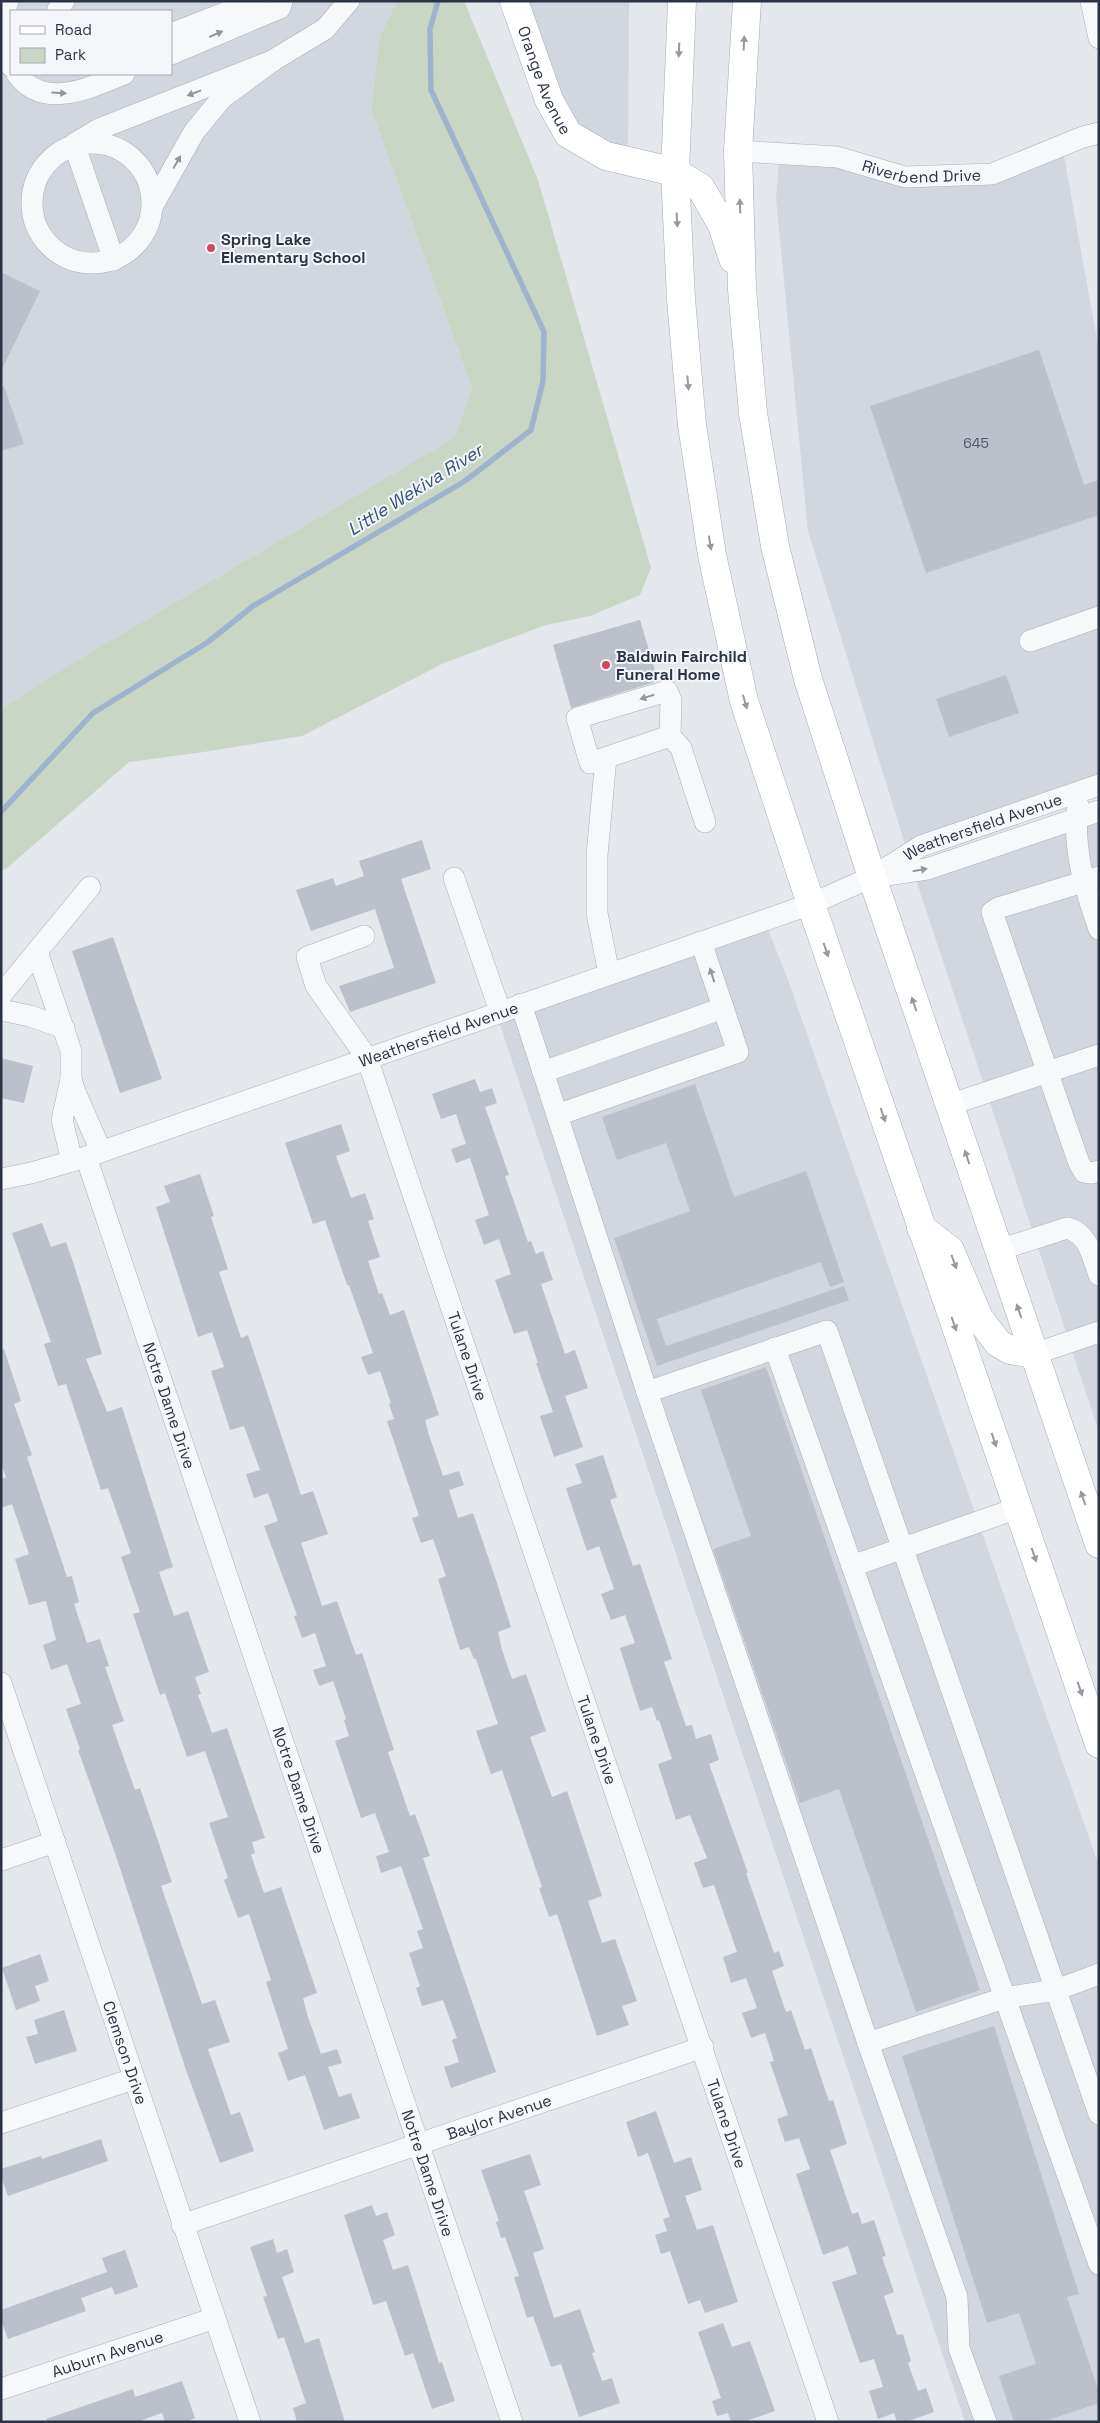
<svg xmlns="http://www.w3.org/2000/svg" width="1100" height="2423" font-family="'Space Grotesk',sans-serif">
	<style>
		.built { fill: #d2d6de; fill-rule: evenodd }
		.green { fill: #c9d6c5 }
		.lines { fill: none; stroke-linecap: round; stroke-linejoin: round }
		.stream { stroke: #9fb4cc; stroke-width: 5.5 }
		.building { fill: #bbc0ca }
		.minor-casing { stroke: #a9aeb7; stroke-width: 22 }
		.major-casing { stroke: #a3abb8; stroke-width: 29 }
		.minor { stroke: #f7f8fa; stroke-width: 21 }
		.major { stroke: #fff; stroke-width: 28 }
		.oneway { fill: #9196a0 }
		.oneway2 { fill: #959aa2 }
		.poi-dot { fill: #d1495b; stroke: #f4f6f9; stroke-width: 2 }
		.labels { text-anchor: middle; stroke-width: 4; stroke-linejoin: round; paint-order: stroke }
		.number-label { font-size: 14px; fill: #4f5766 }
		.street-label { font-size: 16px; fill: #2b3445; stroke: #f4f6f9 }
		.poi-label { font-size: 16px; font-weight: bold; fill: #2b3445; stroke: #f4f6f9; text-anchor: start }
		.water-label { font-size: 18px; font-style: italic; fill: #34527a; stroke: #f4f6f9 }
	</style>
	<rect width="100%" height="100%" fill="#e4e7ec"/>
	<!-- built -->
	<path class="built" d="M 1,1 L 397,1 L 380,36 L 371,109 L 472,388 L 455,437 L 76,661 L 1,709 ZM 11,11 L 171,11 L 171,74 L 11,74 Z
		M 526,1 L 629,1 L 628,151 L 611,147 L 577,127 L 559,96 Z
		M 1064,156 L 1099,351 L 1099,775 L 905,844 L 808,531 L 776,198 L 779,164 L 834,167 L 904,187 Z
		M 1099,821 L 1099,1321 L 1066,1332 L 916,880 Z
		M 768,929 L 788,980 L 1099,1866 L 1099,2422 L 965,2422 L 499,1022 Z
		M 1099,1342 L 1099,1432 L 1072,1351 Z"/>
	<!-- green -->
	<path class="green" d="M 397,1 L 464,1 L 538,180 L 651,568 L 640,595 L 590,616 L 546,625 L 444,663 L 302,736 L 204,752 L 129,762 L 6,869 L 1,870 L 1,709 L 76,661 L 455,437 L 472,388 L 371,109 L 380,36 Z"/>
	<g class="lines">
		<!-- stream -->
		<path class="stream" d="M 1,812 L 93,713 L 208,642 L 253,606 L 465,481 L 531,430 L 543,381 L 544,332 L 431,90 L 430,29 L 438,1"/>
	</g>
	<!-- building -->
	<path class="building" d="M 1,272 L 40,291 L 1,371 Z
		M 1039,350 L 1084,485 L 1099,480 L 1099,515 L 926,573 L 870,406 Z
		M 4,386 L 24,444 L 1,451 L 1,387 Z
		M 640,620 L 658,681 L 571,708 L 553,645 Z
		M 1006,675 L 1019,713 L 949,737 L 936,699 Z
		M 422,840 L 431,869 L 401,879 L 436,983 L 350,1012 L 339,986 L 394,968 L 375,909 L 311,931 L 296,890 L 333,878 L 336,886 L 364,876 L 359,861 Z
		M 113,937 L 162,1079 L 120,1093 L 72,951 Z
		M 1,1058 L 33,1066 L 24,1103 L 1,1098 Z
		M 475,1079 L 480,1092 L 492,1088 L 497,1103 L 485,1107 L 509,1175 L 505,1176 L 528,1242 L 531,1241 L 536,1254 L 543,1251 L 553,1280 L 541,1284 L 565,1354 L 575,1350 L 588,1388 L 565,1396 L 583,1447 L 554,1457 L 540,1416 L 553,1412 L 536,1363 L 538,1363 L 527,1330 L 514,1334 L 495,1280 L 511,1274 L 499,1239 L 484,1245 L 475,1220 L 489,1215 L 470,1158 L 456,1163 L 451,1149 L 466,1144 L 456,1114 L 441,1119 L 432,1094 Z
		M 695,1084 L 734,1197 L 806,1171 L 844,1282 L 830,1287 L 821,1262 L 657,1319 L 666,1346 L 844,1286 L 849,1300 L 657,1366 L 614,1238 L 690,1211 L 666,1143 L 617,1160 L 602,1117 Z
		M 341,1124 L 350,1151 L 336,1156 L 351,1198 L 365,1193 L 374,1219 L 368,1221 L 380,1257 L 368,1261 L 379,1294 L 382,1293 L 390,1315 L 404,1310 L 439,1415 L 425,1420 L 428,1432 L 443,1476 L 459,1471 L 464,1485 L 449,1490 L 458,1518 L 473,1513 L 495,1577 L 511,1627 L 498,1632 L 502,1650 L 512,1679 L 526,1674 L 546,1731 L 530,1737 L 552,1797 L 567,1791 L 602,1896 L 588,1901 L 602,1943 L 615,1939 L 637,2001 L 622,2006 L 629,2025 L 597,2036 L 557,1914 L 549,1917 L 539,1888 L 542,1887 L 502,1770 L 491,1774 L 476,1731 L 498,1724 L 476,1659 L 474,1659 L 469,1647 L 460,1650 L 438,1579 L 446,1576 L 433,1539 L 421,1543 L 412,1518 L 419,1516 L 387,1421 L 394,1419 L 389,1404 L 391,1403 L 380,1371 L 368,1375 L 361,1357 L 373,1353 L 349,1285 L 347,1285 L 325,1220 L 313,1224 L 285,1143 Z
		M 200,1174 L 214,1216 L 211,1217 L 228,1269 L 219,1272 L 241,1338 L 248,1335 L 301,1495 L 313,1491 L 328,1534 L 301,1543 L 322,1606 L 337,1601 L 356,1655 L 362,1653 L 394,1750 L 388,1752 L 410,1816 L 415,1814 L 430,1856 L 423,1858 L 496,2072 L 451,2088 L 444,2067 L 459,2062 L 452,2040 L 457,2038 L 443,2000 L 422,2006 L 416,1988 L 420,1986 L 409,1953 L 423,1948 L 417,1931 L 423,1929 L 401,1866 L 381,1873 L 376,1856 L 389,1852 L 375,1813 L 361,1818 L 335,1741 L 349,1736 L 344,1720 L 346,1719 L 333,1681 L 319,1686 L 313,1670 L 326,1666 L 315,1633 L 302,1638 L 294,1616 L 297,1615 L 264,1526 L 278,1521 L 268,1493 L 254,1498 L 246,1474 L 260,1470 L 244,1426 L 230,1430 L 211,1371 L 224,1367 L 212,1332 L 198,1337 L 156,1207 L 170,1202 L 164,1186 Z
		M 42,1223 L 51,1247 L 66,1242 L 73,1262 L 102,1354 L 86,1359 L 107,1412 L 122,1407 L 173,1567 L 159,1572 L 174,1616 L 188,1611 L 209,1672 L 195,1677 L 201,1694 L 198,1695 L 212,1733 L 227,1728 L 265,1838 L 252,1842 L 255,1853 L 251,1855 L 264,1893 L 281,1887 L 317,1993 L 303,1998 L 307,2014 L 321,2054 L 337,2049 L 342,2063 L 328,2067 L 339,2097 L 351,2093 L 360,2118 L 324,2130 L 305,2075 L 288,2081 L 278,2053 L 288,2049 L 266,1982 L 271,1980 L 249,1914 L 238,1918 L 224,1880 L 228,1878 L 209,1823 L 228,1817 L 205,1751 L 187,1757 L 165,1693 L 160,1695 L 133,1614 L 140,1612 L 121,1557 L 131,1553 L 108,1488 L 101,1490 L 66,1384 L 58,1386 L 44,1344 L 51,1342 L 12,1233 Z
		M 4,1349 L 21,1401 L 14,1404 L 32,1455 L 27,1457 L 67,1577 L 72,1576 L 79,1602 L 74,1604 L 87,1643 L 100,1639 L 109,1666 L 105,1667 L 124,1721 L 112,1725 L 135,1790 L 140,1788 L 172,1882 L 161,1886 L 202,2004 L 215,2000 L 230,2042 L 208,2049 L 231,2115 L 240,2112 L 254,2151 L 220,2163 L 186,2070 L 116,1856 L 78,1750 L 80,1749 L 66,1709 L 81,1704 L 67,1664 L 51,1670 L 43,1645 L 56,1640 L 46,1601 L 29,1605 L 15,1559 L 29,1554 L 12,1504 L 1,1508 L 1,1479 L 6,1477 L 1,1464 L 1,1350 Z
		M 766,1367 L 980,1990 L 916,2012 L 839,1789 L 800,1803 L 713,1549 L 751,1536 L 701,1390 Z
		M 603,1455 L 617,1497 L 610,1500 L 633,1566 L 640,1564 L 672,1659 L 664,1662 L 686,1726 L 692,1725 L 696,1739 L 711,1734 L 719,1760 L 709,1764 L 748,1873 L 746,1873 L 774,1953 L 779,1951 L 784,1966 L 772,1971 L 786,2012 L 791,2010 L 805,2050 L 811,2048 L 829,2101 L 833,2100 L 847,2144 L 830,2150 L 852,2214 L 858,2212 L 862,2224 L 874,2220 L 886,2256 L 882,2257 L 894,2292 L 884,2296 L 897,2335 L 903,2334 L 911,2361 L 908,2363 L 918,2391 L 926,2388 L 934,2412 L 906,2422 L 897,2422 L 894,2413 L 878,2419 L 869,2391 L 883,2387 L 874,2359 L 860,2363 L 832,2282 L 857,2274 L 848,2246 L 823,2255 L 796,2174 L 810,2169 L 799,2138 L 785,2142 L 777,2119 L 788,2115 L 770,2062 L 774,2061 L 765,2033 L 751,2038 L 742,2013 L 757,2008 L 746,1978 L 731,1983 L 723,1957 L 737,1952 L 714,1885 L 703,1888 L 694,1863 L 707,1858 L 690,1815 L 676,1820 L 658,1764 L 672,1759 L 659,1720 L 657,1721 L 652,1707 L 640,1711 L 620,1648 L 635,1643 L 625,1615 L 611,1620 L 601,1594 L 614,1589 L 599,1546 L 587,1551 L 566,1488 L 582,1483 L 575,1464 Z
		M 40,1954 L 49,1981 L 35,1986 L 40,2001 L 16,2010 L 2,1968 Z
		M 64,2010 L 77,2051 L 35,2064 L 26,2037 L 38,2034 L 34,2020 Z
		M 994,2026 L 1079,2294 L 1067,2297 L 1099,2392 L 1099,2403 L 1042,2422 L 1014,2422 L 999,2376 L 1036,2364 L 1019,2313 L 987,2323 L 902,2056 Z
		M 656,2111 L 674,2163 L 691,2157 L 702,2190 L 685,2196 L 697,2230 L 713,2225 L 738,2302 L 705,2313 L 700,2300 L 688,2304 L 670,2251 L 661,2254 L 655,2235 L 667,2231 L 663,2219 L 670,2217 L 648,2153 L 638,2157 L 626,2122 Z
		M 101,2139 L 108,2161 L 8,2196 L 1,2176 L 1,2169 L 41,2156 L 42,2159 Z
		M 530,2154 L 541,2185 L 524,2191 L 544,2249 L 533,2253 L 554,2318 L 580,2309 L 595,2352 L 592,2353 L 602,2381 L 612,2378 L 620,2403 L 579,2417 L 561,2364 L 551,2367 L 533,2316 L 527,2318 L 514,2277 L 519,2276 L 505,2237 L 501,2238 L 496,2222 L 499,2221 L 481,2170 Z
		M 372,2205 L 376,2216 L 387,2212 L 395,2235 L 383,2240 L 393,2270 L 408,2265 L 439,2363 L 442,2362 L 455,2401 L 432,2409 L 413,2353 L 405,2356 L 386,2301 L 373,2305 L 344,2215 Z
		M 273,2239 L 277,2253 L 287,2249 L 294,2272 L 282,2277 L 305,2343 L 319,2338 L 345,2422 L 297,2422 L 293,2408 L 306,2403 L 284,2337 L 278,2339 L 263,2297 L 267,2296 L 250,2247 Z
		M 125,2250 L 138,2287 L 115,2295 L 112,2287 L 81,2298 L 86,2311 L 8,2339 L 1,2320 L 1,2310 L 107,2272 L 102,2258 Z
		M 723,2323 L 732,2347 L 750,2341 L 775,2411 L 743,2422 L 731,2422 L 728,2413 L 717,2416 L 712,2401 L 721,2398 L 698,2332 Z
		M 182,2381 L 195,2418 L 186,2422 L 165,2422 L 162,2413 L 137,2422 L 47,2422 L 46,2419 L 133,2389 L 135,2397 Z"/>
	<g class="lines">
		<!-- minor casing -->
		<g class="minor-casing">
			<g id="minor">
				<path d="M 8,1 L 1,23 L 2,54 L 11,66"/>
				<path d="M 1091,1 L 1099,38"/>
				<path d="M 59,11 L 58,9 L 64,1"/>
				<path d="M 171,34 L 255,1"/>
				<path d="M 171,54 L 280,8 L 282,1"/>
				<path d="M 17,74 C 44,111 91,87 124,74"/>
				<circle cx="92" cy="203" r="60"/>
				<path id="s1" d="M 738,151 L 837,157 L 905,177 L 992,174 L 1083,137 L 1099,133"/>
				<path d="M 153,205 L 194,132 L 222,98 L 272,61 L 325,29 L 349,1"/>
				<path d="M 114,260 L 74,144 L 99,129 L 272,61"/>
				<path d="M 1030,641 L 1099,617"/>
				<path d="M 670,736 L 590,763 L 577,718 L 667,691 L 671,700 L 670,736 L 681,748 L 705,822"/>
				<path d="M 606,758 L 597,855 L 597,913 L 609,974"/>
				<path d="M 1078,805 C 1072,848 1085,889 1099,929"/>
				<path d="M 880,876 L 927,869 L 1099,811"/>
				<path d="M 1099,877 L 998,908 L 992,912 L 1079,1163 L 1084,1172 L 1092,1173 L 1099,1171"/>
				<path d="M 454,878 L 500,1011"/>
				<path id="s2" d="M 364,936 L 307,957 L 316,986 L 367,1058 L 828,2422"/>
				<path d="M 37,952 L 71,1051 L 71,1079 L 75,1092 L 101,1151"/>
				<path d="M 1,995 L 90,887"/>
				<path d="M 521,1004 L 647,1392"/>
				<path d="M 1,1010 L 30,1016 L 64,1028"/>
				<path d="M 543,1072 L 723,1008"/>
				<path d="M 71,1079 L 62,1120 L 72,1161"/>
				<path d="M 949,1105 L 1099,1055"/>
				<path d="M 557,1115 L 738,1052 L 701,942"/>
				<path id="s3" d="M 86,1157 L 512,2422"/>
				<path id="s4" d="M 1,1179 L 31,1173 L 86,1157 L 811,904 L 872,877 L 921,846 L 1099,785"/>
				<path d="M 999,1250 L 1067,1228 C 1089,1234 1092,1256 1099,1275"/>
				<path d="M 775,1348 L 1099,2264"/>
				<path d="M 1034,1354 L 1099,1332"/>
				<path d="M 852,1566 L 1018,1508"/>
				<path id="s5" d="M 1,1683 L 250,2422"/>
				<path d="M 1,1860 L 55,1842"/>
				<path d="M 868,2043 L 1004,1998 L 1056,1990 L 1099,1974"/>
				<path d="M 1,2123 L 133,2079"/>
				<path id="s6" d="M 182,2225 L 703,2047"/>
				<path id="s7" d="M 1,2389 L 215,2318"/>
				<path d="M 986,2422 L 959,2348 L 957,2297 L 868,2043 L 647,1392 L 827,1331 L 1099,2114"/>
			</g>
		</g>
		<!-- major casing -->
		<g class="major-casing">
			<g id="major">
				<path id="s8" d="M 514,1 L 549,100 L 568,134 L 606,156 L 675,172 L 701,188 L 722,225 L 733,259"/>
				<path d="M 682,1 L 675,172 L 681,299 L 692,425 L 712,555 L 744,701 L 811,904 L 1099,1744"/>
				<path d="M 747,1 L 738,151 L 742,289 L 753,413 L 775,546 L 808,679 L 872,877 L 1099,1544"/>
				<path d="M 921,1228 L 950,1250 L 979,1318 L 998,1343 L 1010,1350 L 1034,1354"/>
			</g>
		</g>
		<!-- minor -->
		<use href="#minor" class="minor"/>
		<!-- major -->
		<use href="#major" class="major"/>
	</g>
	<!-- one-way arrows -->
	<defs><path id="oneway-solid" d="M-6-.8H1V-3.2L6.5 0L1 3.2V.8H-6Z" transform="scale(1.25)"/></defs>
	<g class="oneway">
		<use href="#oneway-solid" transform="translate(216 34) rotate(-24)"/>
		<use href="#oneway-solid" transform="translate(59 93) rotate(3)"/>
		<use href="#oneway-solid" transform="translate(194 93) rotate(159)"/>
		<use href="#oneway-solid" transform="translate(177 162) rotate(-60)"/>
		<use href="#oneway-solid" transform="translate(647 697) rotate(163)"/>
		<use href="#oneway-solid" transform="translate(920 870) rotate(-10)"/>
		<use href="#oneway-solid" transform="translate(712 975) rotate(-108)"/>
	</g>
	<g class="oneway2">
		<use href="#oneway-solid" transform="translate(744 43) rotate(-87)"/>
		<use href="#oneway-solid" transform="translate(679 50) rotate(92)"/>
		<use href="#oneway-solid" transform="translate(740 206) rotate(-92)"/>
		<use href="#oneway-solid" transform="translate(677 220) rotate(87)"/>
		<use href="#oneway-solid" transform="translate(688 383) rotate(85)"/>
		<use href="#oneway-solid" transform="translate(710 543) rotate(81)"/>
		<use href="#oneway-solid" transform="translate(745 702) rotate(74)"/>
		<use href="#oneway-solid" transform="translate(826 950) rotate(71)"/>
		<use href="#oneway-solid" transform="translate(914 1004) rotate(-109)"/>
		<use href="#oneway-solid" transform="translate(883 1115) rotate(71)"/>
		<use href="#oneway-solid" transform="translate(967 1157) rotate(-109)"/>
		<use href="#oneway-solid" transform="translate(954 1262) rotate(70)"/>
		<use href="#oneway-solid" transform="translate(1019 1311) rotate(-109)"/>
		<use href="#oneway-solid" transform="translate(954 1324) rotate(71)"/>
		<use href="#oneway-solid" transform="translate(994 1440) rotate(71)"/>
		<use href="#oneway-solid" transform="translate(1083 1498) rotate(-109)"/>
		<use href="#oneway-solid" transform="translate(1034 1555) rotate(71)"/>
		<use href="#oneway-solid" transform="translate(1080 1689) rotate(71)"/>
	</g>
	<!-- markers -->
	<g class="poi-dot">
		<circle cx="211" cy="248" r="5"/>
		<circle cx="606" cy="665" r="5"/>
	</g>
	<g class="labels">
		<!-- number labels -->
		<g class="number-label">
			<text x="976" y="448">645</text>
		</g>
		<!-- street labels -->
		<g class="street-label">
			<text dy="6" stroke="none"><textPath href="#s8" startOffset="85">Orange Avenue</textPath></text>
			<text dy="6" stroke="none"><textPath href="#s1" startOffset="186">Riverbend Drive</textPath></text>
			<text dy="6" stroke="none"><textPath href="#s4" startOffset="1045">Weathersfield Avenue</textPath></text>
			<text dy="6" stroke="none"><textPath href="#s4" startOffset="461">Weathersfield Avenue</textPath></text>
			<text dy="6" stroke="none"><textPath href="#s2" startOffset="494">Tulane Drive</textPath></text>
			<text dy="6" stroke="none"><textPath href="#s3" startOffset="262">Notre Dame Drive</textPath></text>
			<text dy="6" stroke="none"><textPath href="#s2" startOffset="899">Tulane Drive</textPath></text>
			<text dy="6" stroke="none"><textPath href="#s3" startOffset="668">Notre Dame Drive</textPath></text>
			<text dy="6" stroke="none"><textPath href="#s5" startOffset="390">Clemson Drive</textPath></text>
			<text dy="6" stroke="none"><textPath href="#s6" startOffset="335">Baylor Avenue</textPath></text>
			<text dy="6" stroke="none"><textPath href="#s2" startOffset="1304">Tulane Drive</textPath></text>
			<text dy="6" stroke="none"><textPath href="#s3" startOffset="1072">Notre Dame Drive</textPath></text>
			<text dy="6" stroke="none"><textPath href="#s7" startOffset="112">Auburn Avenue</textPath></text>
		</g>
		<!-- poi labels -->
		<g class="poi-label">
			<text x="221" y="245">Spring Lake<tspan x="221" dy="18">Elementary School</tspan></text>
			<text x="616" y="662">Baldwin Fairchild<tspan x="616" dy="18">Funeral Home</tspan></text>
		</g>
		<!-- water labels -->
		<g class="water-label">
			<text transform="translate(415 490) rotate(-32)" y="6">Little Wekiva River</text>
		</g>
	</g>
	<!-- border -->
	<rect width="1100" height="2423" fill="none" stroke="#2b3445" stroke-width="5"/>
	<!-- legend -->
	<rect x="10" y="10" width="162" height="65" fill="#f4f6f9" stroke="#a4a8b1"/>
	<rect x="20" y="26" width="25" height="8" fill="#ffffff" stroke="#a4a8b1"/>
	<text x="55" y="35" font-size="15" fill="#2b3445">Road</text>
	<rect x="20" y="48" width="25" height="15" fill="#c9d6c5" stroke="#a4a8b1"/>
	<text x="55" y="60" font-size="15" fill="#2b3445">Park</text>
</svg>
